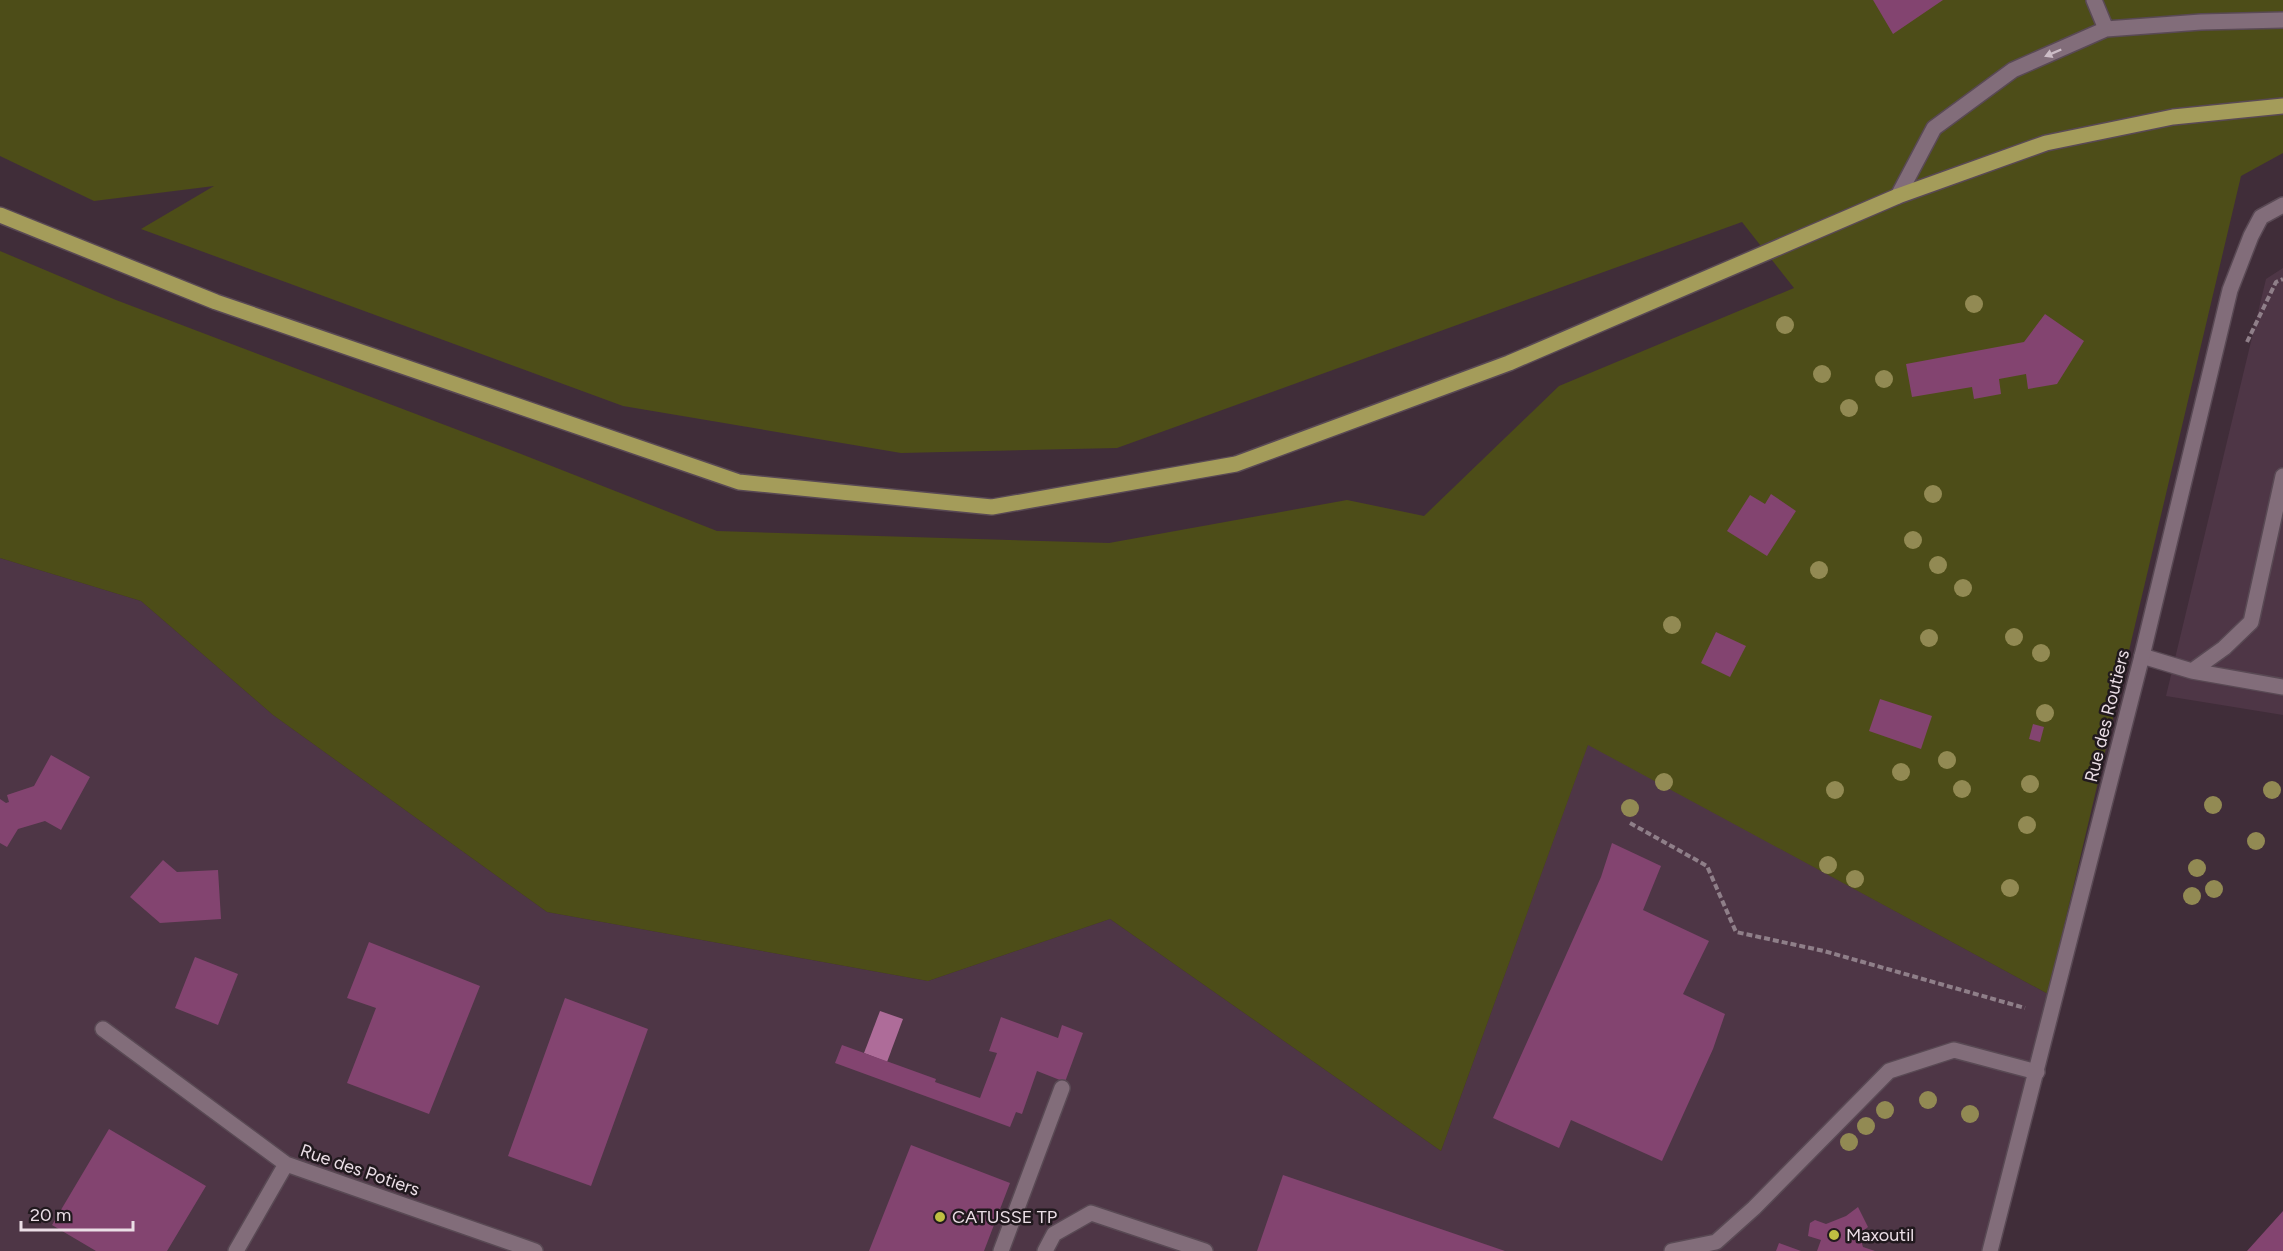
<svg xmlns="http://www.w3.org/2000/svg" width="2283" height="1251" font-family="Figtree,sans-serif">
	<style>
		.built { fill: #4e3646 }
		.green { fill: #4d4d18 }
		.water { fill: #ae6c99 }
		.building { fill: #834470 }
		.lines { fill: none; stroke-linecap: round; stroke-linejoin: round }
		.service-casing { stroke: #594954; stroke-width: 18 }
		.minor-casing { stroke: #594954; stroke-width: 18 }
		.primary-casing { stroke: #594954; stroke-width: 18 }
		.path { stroke: #8f7f89; stroke-width: 4; stroke-dasharray: 6 3; stroke-linecap: butt }
		.service { stroke: #826d7a; stroke-width: 15 }
		.minor { stroke: #826d7a; stroke-width: 15 }
		.primary { stroke: #a49c5a; stroke-width: 15 }
		.tree { fill: #928a53 }
		.oneway { fill: #ccbcc6 }
		.poi-dot { fill: #bebf42; stroke: #21191e; stroke-width: 2 }
		.labels { text-anchor: middle; stroke-width: 5; stroke-linejoin: round; paint-order: stroke }
		.street-label { font-size: 18px; fill: #ebdee6; stroke: #21191e }
		.poi-label { font-size: 18px; fill: #ebdee6; stroke: #21191e; text-anchor: start }
	</style>
	<rect width="100%" height="100%" fill="#402d39"/>
	<!-- built -->
	<path class="built" d="M 2283,268 L 2283,715 L 2166,696 L 2266,279 Z
		M 0,558 L 141,601 L 273,715 L 547,912 L 928,981 L 1110,919 L 1441,1151 L 1588,744 L 2048,994 L 1994,1251 L 0,1251 Z"/>
	<!-- green -->
	<path class="green" d="M 0,0 L 2283,0 L 2283,153 L 2241,176 L 2048,994 L 1588,745 L 1441,1151 L 1110,919 L 928,981 L 547,912 L 273,715 L 141,601 L 0,558 L 0,251 L 116,300 L 516,452 L 717,531 L 1109,543 L 1347,500 L 1424,516 L 1559,386 L 1794,288 L 1742,222 L 1117,448 L 901,453 L 623,406 L 141,229 L 214,186 L 94,201 L 0,156 Z"/>
	<!-- water -->
	<path class="water" d="M 880,1011 L 903,1019 L 887,1062 L 864,1053 Z"/>
	<!-- building -->
	<path class="building" d="M 1873,0 L 1943,0 L 1893,34 Z
		M 2045,314 L 2084,341 L 2057,384 L 2028,389 L 2026,374 L 1999,379 L 2001,394 L 1974,399 L 1972,387 L 1912,397 L 1906,364 L 2024,342 Z
		M 1771,494 L 1796,511 L 1767,556 L 1727,531 L 1750,495 L 1765,504 Z
		M 1716,632 L 1746,646 L 1730,677 L 1701,663 Z
		M 1880,699 L 1932,716 L 1921,749 L 1869,731 Z
		M 2033,724 L 2044,727 L 2040,742 L 2029,739 Z
		M 51,755 L 90,777 L 61,830 L 45,821 L 18,829 L 7,847 L 0,843 L 0,799 L 6,803 L 9,802 L 7,795 L 34,786 Z
		M 1612,843 L 1661,866 L 1643,910 L 1709,941 L 1683,994 L 1725,1014 L 1713,1049 L 1662,1161 L 1571,1120 L 1559,1148 L 1493,1118 L 1601,877 Z
		M 163,860 L 177,872 L 218,870 L 221,919 L 160,923 L 130,897 Z
		M 369,942 L 480,986 L 429,1114 L 347,1083 L 376,1008 L 347,998 Z
		M 195,957 L 238,974 L 218,1025 L 175,1008 Z
		M 565,998 L 648,1029 L 591,1186 L 508,1156 Z
		M 1001,1017 L 1058,1038 L 1062,1025 L 1083,1033 L 1065,1082 L 1037,1071 L 1022,1114 L 1016,1112 L 1010,1127 L 835,1063 L 842,1045 L 936,1079 L 935,1082 L 980,1098 L 997,1053 L 989,1051 Z
		M 109,1129 L 206,1186 L 167,1251 L 96,1251 L 52,1225 Z
		M 911,1145 L 1010,1183 L 984,1251 L 869,1251 Z
		M 1283,1175 L 1505,1251 L 1257,1251 Z
		M 1858,1207 L 1868,1227 L 1859,1234 L 1863,1247 L 1875,1251 L 1817,1251 L 1821,1240 L 1808,1236 L 1810,1223 L 1815,1220 L 1826,1224 L 1846,1216 Z
		M 2283,1211 L 2283,1251 L 2247,1251 Z
		M 1779,1243 L 1801,1251 L 1776,1251 Z"/>
	<g class="lines">
		<!-- service casing -->
		<g class="service-casing">
			<path id="service" d="M 2142,656 L 2192,671 L 2224,648 L 2251,622 L 2283,476
				M 2192,671 L 2283,687
				M 1001,1251 L 1062,1088
				M 1045,1251 L 1054,1234 L 1091,1213 L 1205,1251
				M 1672,1251 L 1716,1242 L 1754,1208 L 1889,1071 L 1954,1050 L 2037,1072"/>
		</g>
		<!-- minor casing -->
		<g class="minor-casing">
			<path id="minor" d="M 2094,0 L 2106,29
				M 1898,196 L 1934,128 L 2013,70 L 2106,29 L 2201,22 L 2283,20
				M 103,1029 L 286,1164 L 535,1251
				M 236,1251 L 286,1164
				M 1990,1251 L 2142,656 L 2230,290 L 2251,236 L 2261,217 L 2283,205"/>
		</g>
		<!-- primary casing -->
		<g class="primary-casing">
			<path id="primary" d="M 0,215 L 216,302 L 739,482 L 992,507 L 1236,464 L 1509,363 L 1898,196 L 2046,143 L 2173,117 L 2283,106"/>
		</g>
		<!-- path -->
		<path class="path" d="M 2247,342 L 2276,282 L 2283,279
			M 1630,823 L 1707,866 L 1736,932 L 1824,951 L 2025,1008"/>
		<!-- service -->
		<use href="#service" class="service"/>
		<!-- minor -->
		<use href="#minor" class="minor"/>
		<!-- primary -->
		<use href="#primary" class="primary"/>
	</g>
	<!-- trees -->
	<g class="tree">
		<circle cx="1974" cy="304" r="9"/>
		<circle cx="1785" cy="325" r="9"/>
		<circle cx="1822" cy="374" r="9"/>
		<circle cx="1884" cy="379" r="9"/>
		<circle cx="1849" cy="408" r="9"/>
		<circle cx="1933" cy="494" r="9"/>
		<circle cx="1913" cy="540" r="9"/>
		<circle cx="1938" cy="565" r="9"/>
		<circle cx="1819" cy="570" r="9"/>
		<circle cx="1963" cy="588" r="9"/>
		<circle cx="1672" cy="625" r="9"/>
		<circle cx="2014" cy="637" r="9"/>
		<circle cx="1929" cy="638" r="9"/>
		<circle cx="2041" cy="653" r="9"/>
		<circle cx="2045" cy="713" r="9"/>
		<circle cx="1947" cy="760" r="9"/>
		<circle cx="1901" cy="772" r="9"/>
		<circle cx="1664" cy="782" r="9"/>
		<circle cx="2030" cy="784" r="9"/>
		<circle cx="1962" cy="789" r="9"/>
		<circle cx="1835" cy="790" r="9"/>
		<circle cx="2272" cy="790" r="9"/>
		<circle cx="2213" cy="805" r="9"/>
		<circle cx="1630" cy="808" r="9"/>
		<circle cx="2027" cy="825" r="9"/>
		<circle cx="2256" cy="841" r="9"/>
		<circle cx="1828" cy="865" r="9"/>
		<circle cx="2197" cy="868" r="9"/>
		<circle cx="1855" cy="879" r="9"/>
		<circle cx="2010" cy="888" r="9"/>
		<circle cx="2214" cy="889" r="9"/>
		<circle cx="2192" cy="896" r="9"/>
		<circle cx="1928" cy="1100" r="9"/>
		<circle cx="1885" cy="1110" r="9"/>
		<circle cx="1970" cy="1114" r="9"/>
		<circle cx="1866" cy="1126" r="9"/>
		<circle cx="1849" cy="1142" r="9"/>
	</g>
	<!-- one-way arrows -->
	<defs><path id="oneway-solid" d="M-6-.8H1V-3.2L6.5 0L1 3.2V.8H-6Z" transform="scale(1.5)"/></defs>
	<use class="oneway" href="#oneway-solid" transform="translate(2053 53) rotate(157)"/>
	<!-- markers -->
	<g class="poi-dot">
		<circle cx="940" cy="1217" r="6"/>
		<circle cx="1834" cy="1235" r="6"/>
	</g>
	<g class="labels">
		<!-- street labels -->
		<g class="street-label">
			<text transform="translate(2107 716) rotate(-76)" y="6">Rue des Routiers</text>
			<text transform="translate(360 1170) rotate(19)" y="6">Rue des Potiers</text>
		</g>
		<!-- poi labels -->
		<g class="poi-label">
			<text x="952" y="1223">CATUSSE TP</text>
			<text x="1846" y="1241">Maxoutil</text>
		</g>
	</g>
	<!-- scale -->
	<path d="M21 1221v9h112v-9" fill="none" stroke="#ebdee6" stroke-width="3"/>
	<text x="30" y="1221" font-size="18" fill="#ebdee6" stroke="#21191e" stroke-width="4.5" paint-order="stroke">20 m</text>
</svg>
